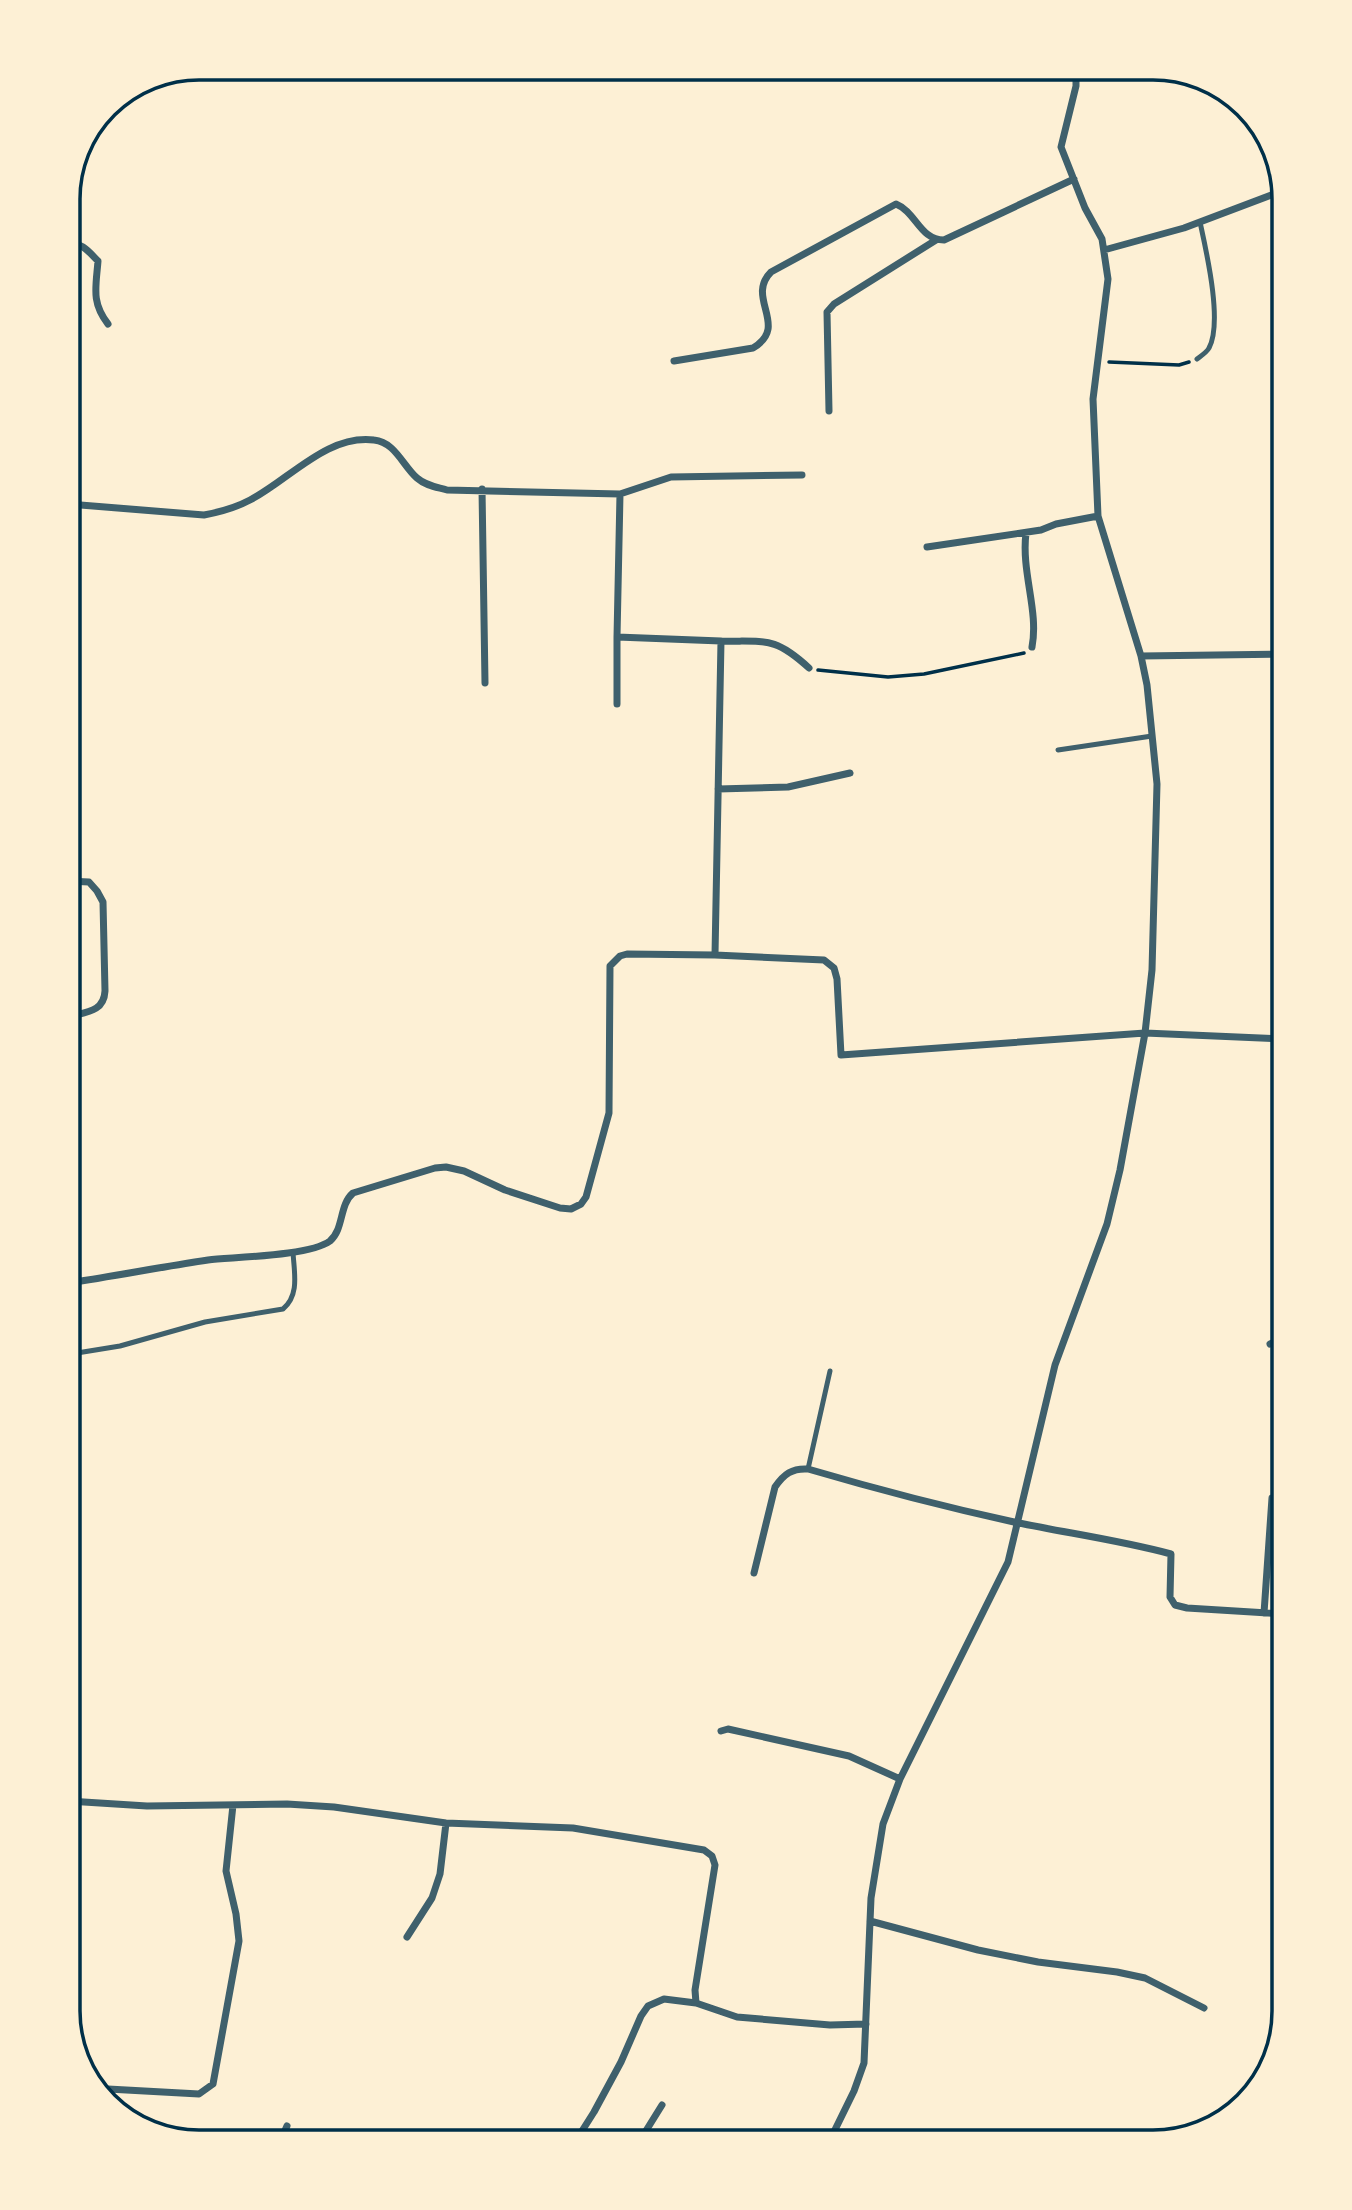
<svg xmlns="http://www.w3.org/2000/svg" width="1352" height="2210" font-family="'Sofia Sans Condensed',sans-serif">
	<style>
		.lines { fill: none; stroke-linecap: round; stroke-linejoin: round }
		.path { stroke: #003049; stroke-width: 3.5 }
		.service { stroke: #3f606c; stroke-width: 5 }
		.minor { stroke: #3f606c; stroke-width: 7 }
		.rim { fill: none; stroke: #003049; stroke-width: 3.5 }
	</style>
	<rect width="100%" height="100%" fill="#fdf0d5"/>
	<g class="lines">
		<!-- path -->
		<path class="path" d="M 1109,362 L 1179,365 L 1189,362
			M 818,670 L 888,677 L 924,674 L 1024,653"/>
		<!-- service -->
		<path class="service" d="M 1197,359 C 1201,356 1207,352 1209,348 C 1223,322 1206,250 1200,222
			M 1058,750 L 1152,736
			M 77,1353 L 120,1346 L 205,1322 L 283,1309 C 300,1295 294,1272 293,1252
			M 808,1469 L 830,1371"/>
		<!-- minor -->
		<path class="minor" d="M 123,96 L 124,100
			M 69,244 C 82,242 89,252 98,261 C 96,287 91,302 108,324
			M 1104,250 L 1184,228 L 1282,191
			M 674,361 L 753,348 C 790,326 745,298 771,272 L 896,204 C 916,212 920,240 944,240 L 1074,179
			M 829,411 L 827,312 L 834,304 L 936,240
			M 482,489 L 485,683
			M 620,494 L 671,477 L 802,475
			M 68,504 L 204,515 C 220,512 235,508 250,500 C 289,480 327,434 374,440 C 395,442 403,466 417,478 C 426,486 437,487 447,490 L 620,494 L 617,637 L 721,641 L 715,955
			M 1026,533 C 1021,572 1039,611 1032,647
			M 927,547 L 1041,530 L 1056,524 L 1098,516
			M 617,637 L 617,704
			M 721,641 C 766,642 774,636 809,668
			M 1141,656 L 1284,654
			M 718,789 L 788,787 L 850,773
			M 68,1017 C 86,1012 104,1012 105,991 L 103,902 L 97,891 L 89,882 L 68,881
			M 68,1283 C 115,1276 161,1267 208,1260 C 235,1257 310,1256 330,1241 C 344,1229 339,1205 353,1193 L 435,1168 L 446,1167 L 464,1171 L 505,1190 L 560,1208 L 571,1209 L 581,1204 L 586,1197 L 609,1113 L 610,966 L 620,956 L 627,954 L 715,955 L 824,960 L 834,968 L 837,979 L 841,1055 L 1145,1033 L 1284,1039
			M 1270,1344 L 1284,1338
			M 754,1573 L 775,1487 C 784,1474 792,1468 808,1469 C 876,1489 945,1507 1014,1522 C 1066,1533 1119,1540 1171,1554 L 1170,1597 L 1175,1605 L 1187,1608 L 1284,1614
			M 1264,1613 L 1272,1498
			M 721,1731 L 728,1729 L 849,1756 L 900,1779
			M 68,1801 L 147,1806 L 287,1804 L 334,1807 L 446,1823 L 573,1828 L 704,1850 L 712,1856 L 715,1865 L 695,1990 L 696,2003 L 737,2017 L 830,2025 L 866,2024
			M 870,1921 L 978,1950 L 1038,1962 L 1117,1972 L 1145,1978 L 1204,2008
			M 407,1937 L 432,1898 L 440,1874 L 446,1823
			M 108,2089 L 199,2094 L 213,2084 L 239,1941 L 236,1914 L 226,1871 L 233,1805
			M 280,2142 L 287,2126
			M 575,2142 L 594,2112 L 621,2062 L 641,2016 L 648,2006 L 664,1999 L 696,2003
			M 639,2142 L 662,2105
			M 829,2142 L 854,2091 L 864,2063 L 871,1898 L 883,1824 L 900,1779 L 1008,1562 L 1055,1365 L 1107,1224 L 1120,1170 L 1145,1033 L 1152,970 L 1157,784 L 1147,685 L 1141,656 L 1098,516 L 1093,399 L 1108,279 L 1102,239 L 1085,208 L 1061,147 L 1076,86 L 1076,69"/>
	</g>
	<!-- crop -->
	<path d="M0 0H1352V2210H0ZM199 80H1153A119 119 0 0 1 1272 199V2011A119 119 0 0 1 1153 2130H199A119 119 0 0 1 80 2011V199A119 119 0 0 1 199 80Z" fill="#fdf0d5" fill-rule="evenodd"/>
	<path class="rim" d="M199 80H1153A119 119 0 0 1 1272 199V2011A119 119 0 0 1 1153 2130H199A119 119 0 0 1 80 2011V199A119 119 0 0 1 199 80Z"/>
</svg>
